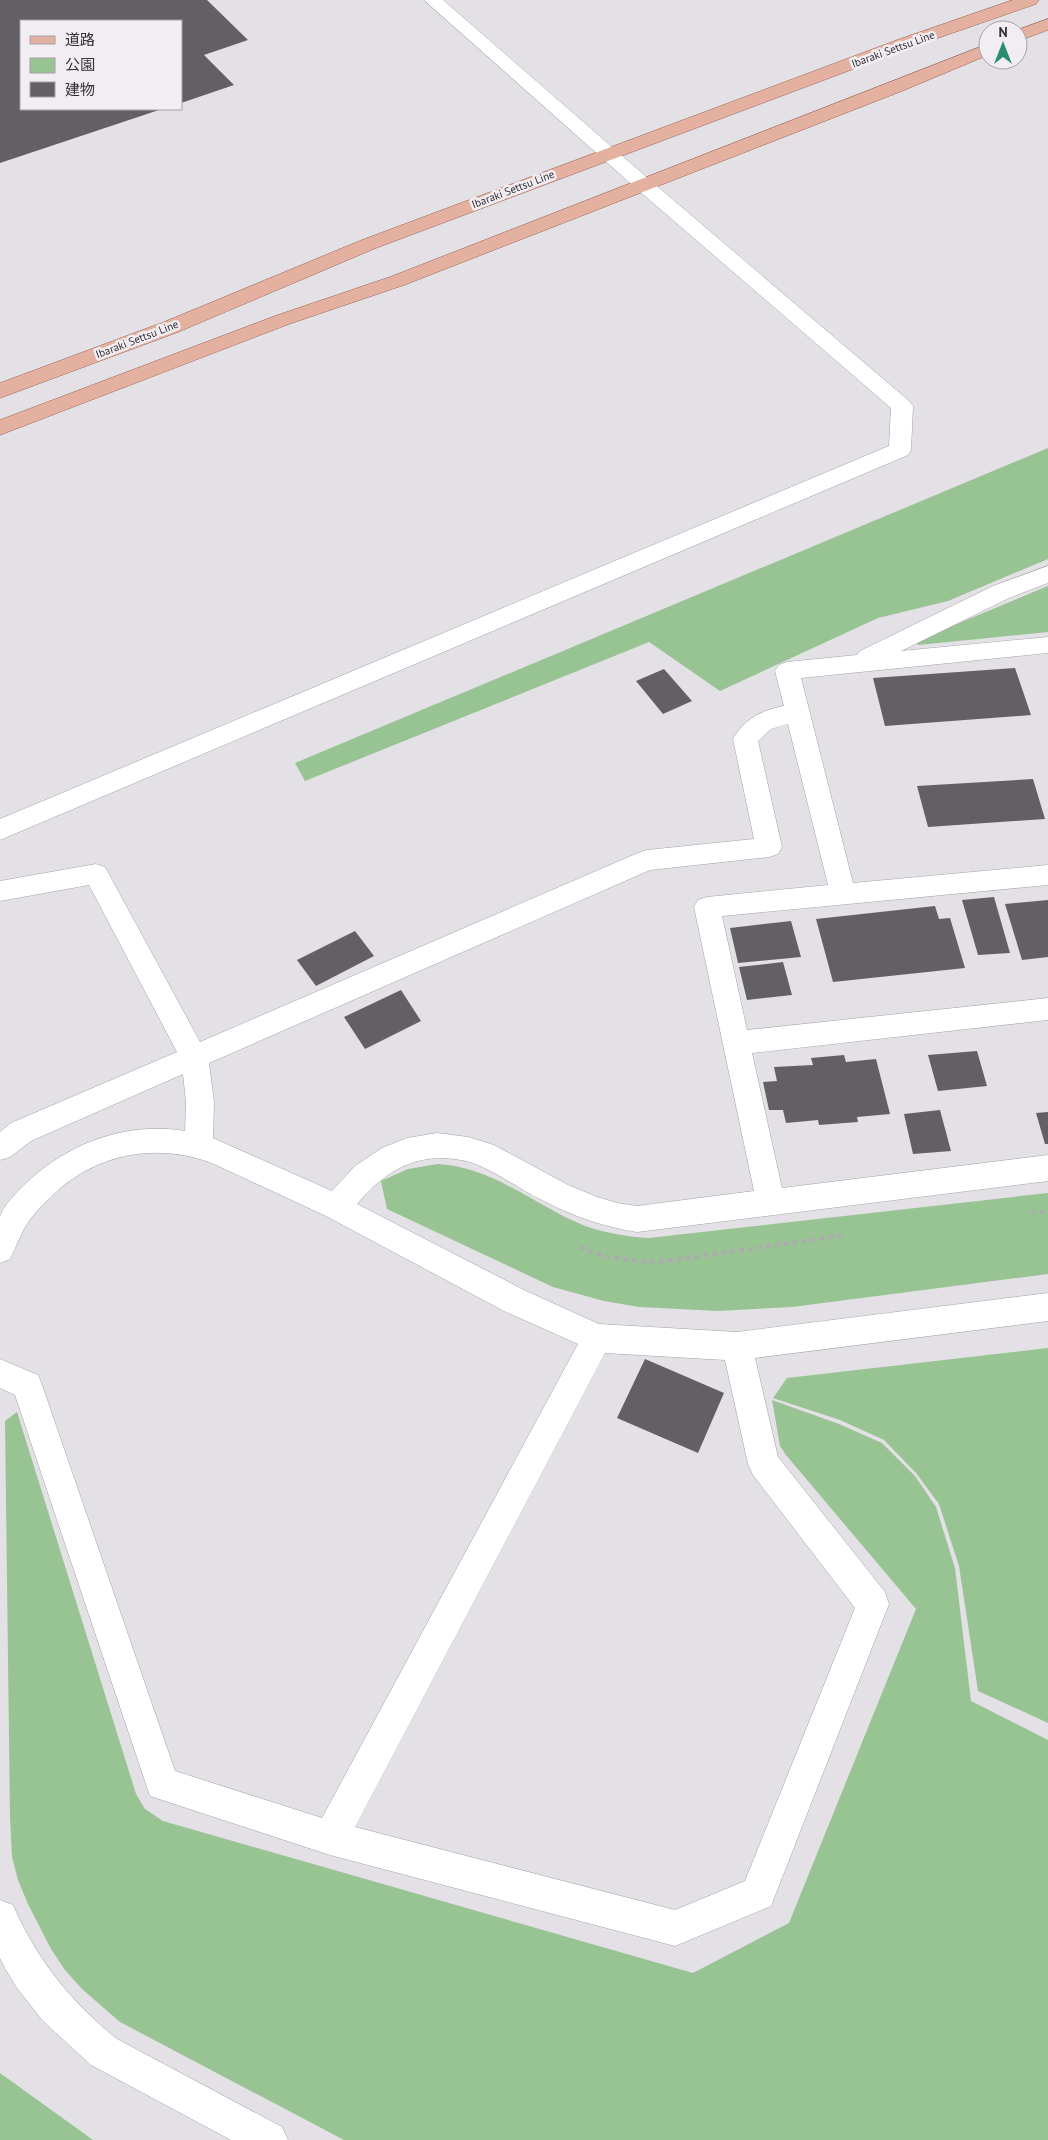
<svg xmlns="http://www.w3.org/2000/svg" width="1048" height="2140" font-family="'PT Sans','Noto Sans JP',sans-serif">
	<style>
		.green { fill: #98c392 }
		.building { fill: #636065 }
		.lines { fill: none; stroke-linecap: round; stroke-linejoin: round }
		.minor-casing { stroke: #a5a2a7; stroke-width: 1 }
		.major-casing { stroke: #9b6351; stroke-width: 1 }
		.path-far1 { stroke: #aeabb0; stroke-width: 3; stroke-dasharray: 4 4; stroke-linecap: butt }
		.path { stroke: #aeabb0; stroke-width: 4; stroke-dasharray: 4.5 4.5; stroke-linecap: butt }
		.minor { fill: #fff; fill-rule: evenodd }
		.major { fill: #e4b1a0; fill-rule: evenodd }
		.labels { text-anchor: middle; stroke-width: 5; stroke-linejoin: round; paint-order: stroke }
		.far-street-label { font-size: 11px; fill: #343235; stroke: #f1edf3 }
	</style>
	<rect width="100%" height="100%" fill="#e3e0e6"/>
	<!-- green -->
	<path class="green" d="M 1048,448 L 1048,559 L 948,601 L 878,618 L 720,691 L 649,642 L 305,781 L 295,763 Z
		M 1048,586 L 1048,632 L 918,645 L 916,641 Z
		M 438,1164 C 494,1167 535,1206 585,1226 C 606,1233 627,1237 649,1238 L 1048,1193 L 1048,1274 L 792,1307 L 718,1311 L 639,1307 L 604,1301 L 553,1287 L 387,1209 L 381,1181 L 408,1169 Z
		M 1048,1348 L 1048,1723 L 978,1691 L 959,1566 L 939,1504 L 916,1473 L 884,1440 L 840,1420 L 773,1398 L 787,1378 Z
		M 772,1400 L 839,1424 L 882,1443 L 915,1476 L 936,1507 L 955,1568 L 971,1701 L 1048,1740 L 1048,2140 L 344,2140 L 120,2022 L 82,1989 L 65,1970 L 51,1949 L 28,1904 L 18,1880 L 12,1857 L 10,1817 L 5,1421 L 17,1412 L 136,1794 L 145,1809 L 163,1821 L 693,1973 L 789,1923 L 916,1609 L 786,1455 L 780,1446 Z
		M 0,2073 L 93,2140 L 0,2140 Z"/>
	<!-- building -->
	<path class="building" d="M 0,0 L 207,0 L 248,40 L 204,55 L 234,85 L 181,103 L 181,21 L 21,21 L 21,109 L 162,109 L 0,163 Z
		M 1015,668 L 1031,715 L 885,726 L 873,678 Z
		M 664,669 L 692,701 L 663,714 L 636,681 Z
		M 1033,779 L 1045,819 L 928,827 L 917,786 Z
		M 994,897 L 1010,953 L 978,955 L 962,900 Z
		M 1048,900 L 1048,957 L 1022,960 L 1005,904 Z
		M 935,906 L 939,919 L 950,918 L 965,968 L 833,982 L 816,919 Z
		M 791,921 L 801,957 L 738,963 L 730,928 Z
		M 355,931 L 374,956 L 316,986 L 297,960 Z
		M 783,962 L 792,995 L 747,1000 L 739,967 Z
		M 401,990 L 421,1021 L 365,1049 L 344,1017 Z
		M 977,1051 L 987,1086 L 938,1091 L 928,1055 Z
		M 844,1055 L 846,1062 L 876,1059 L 890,1114 L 857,1117 L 858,1122 L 819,1125 L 818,1120 L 786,1123 L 783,1110 L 769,1110 L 763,1082 L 777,1081 L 774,1067 L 813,1065 L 811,1058 Z
		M 940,1110 L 951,1151 L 913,1154 L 904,1114 Z
		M 1048,1112 L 1048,1144 L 1045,1144 L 1036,1113 Z
		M 645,1359 L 724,1393 L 698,1453 L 617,1418 Z"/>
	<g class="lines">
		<!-- minor casing -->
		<g class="minor-casing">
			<path id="minor" d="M 424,0 L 443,0 L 651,181 L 909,401 L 913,406 L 911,450 L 908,455 L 0,840 L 0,819 L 889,446 L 891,408 L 637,189 Z
				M 1048,566 L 1048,583 L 1009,598 L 901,651 L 1048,637 L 1048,653 L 801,678 L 853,883 L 1048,865 L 1048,885 L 722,916 L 747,1030 L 1048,998 L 1048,1020 L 752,1053 L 782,1188 L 1048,1155 L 1048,1181 L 637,1232 C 605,1227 575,1217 546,1202 C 522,1191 500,1174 476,1164 C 466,1160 455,1159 445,1158 C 407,1157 381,1176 357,1204 L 526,1291 L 599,1324 L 737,1332 L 1048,1293 L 1048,1321 L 755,1358 L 778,1457 L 885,1592 L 889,1604 L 771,1906 L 675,1946 L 330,1855 L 150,1796 L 15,1395 L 0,1388 L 0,1359 L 38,1375 L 42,1385 L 175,1771 L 322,1818 L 578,1344 L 504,1311 L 326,1216 L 214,1164 C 156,1141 92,1154 49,1199 C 38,1209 27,1221 21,1235 C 17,1243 14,1251 10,1259 L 0,1263 C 0,1249 0,1232 0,1217 C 2,1208 15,1194 22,1187 C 65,1144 125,1121 185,1131 L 186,1102 L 183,1074 L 31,1141 L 10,1157 L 0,1160 L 0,1132 L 11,1123 L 177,1052 L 89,885 L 0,901 L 0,881 L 96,864 L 105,867 L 200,1042 L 638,853 L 647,850 L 754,839 L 733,739 C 744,719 762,710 784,706 L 775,671 L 779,665 L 787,662 L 857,655 L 860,651 L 993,586 ZM 788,724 L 828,885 L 707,897 L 698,900 L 694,907 L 754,1191 L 637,1206 L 617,1203 L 597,1197 L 568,1185 L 494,1145 L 468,1137 L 437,1133 L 407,1138 L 382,1148 L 355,1166 L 332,1191 L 213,1138 L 214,1102 L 209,1063 L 650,870 L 769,857 L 778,854 L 782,847 L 758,741 L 771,729 ZM 605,1353 L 725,1360 L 748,1464 L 753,1475 L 855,1608 L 745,1881 L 675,1910 L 355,1827 Z
				M 0,1900 L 13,1905 C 37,1960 71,2002 117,2039 L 282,2127 L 288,2140 L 231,2140 L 91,2065 L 43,2021 L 17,1988 L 6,1970 L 0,1958 Z"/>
		</g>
		<!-- major casing -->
		<g class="major-casing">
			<path id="major" d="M 1013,0 L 1039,0 L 1036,4 L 912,47 L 376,248 L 178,332 L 0,398 L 0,383 L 164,322 L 362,240 L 900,39 Z
				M 1048,19 L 1048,30 L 1018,41 L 1018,30 Z
				M 988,44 L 988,55 L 902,91 L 404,285 L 289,324 L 0,435 L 0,420 L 275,316 L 390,277 Z"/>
		</g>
		<!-- path-far1 -->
		<path class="path-far1" d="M 1032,1211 L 1048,1212"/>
		<!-- path -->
		<path class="path" d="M 580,1247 C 609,1259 636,1263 667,1261 L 845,1235"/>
		<!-- minor -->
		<use href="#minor" class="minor"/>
		<!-- major -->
		<use href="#major" class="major"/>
	</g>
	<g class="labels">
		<!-- far-street labels -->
		<g class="far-street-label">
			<text transform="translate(893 49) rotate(-20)" y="4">Ibaraki Settsu Line</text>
			<text transform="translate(513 189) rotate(-21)" y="4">Ibaraki Settsu Line</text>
			<text transform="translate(137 339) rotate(-21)" y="4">Ibaraki Settsu Line</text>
		</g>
	</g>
	<!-- legend -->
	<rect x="20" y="20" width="162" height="90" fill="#f1edf3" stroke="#a5a2a7"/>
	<rect x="30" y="36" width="25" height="8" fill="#e4b1a0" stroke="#a5a2a7"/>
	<text x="65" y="45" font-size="15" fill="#343235">道路</text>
	<rect x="30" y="58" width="25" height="15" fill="#98c392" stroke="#a5a2a7"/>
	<text x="65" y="70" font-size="15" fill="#343235">公園</text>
	<rect x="30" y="82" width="25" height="15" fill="#636065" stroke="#a5a2a7"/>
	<text x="65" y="95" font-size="15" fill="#343235">建物</text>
	<!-- north arrow -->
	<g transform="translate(1003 45)"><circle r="24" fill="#f1edf3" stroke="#a5a2a7"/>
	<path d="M0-4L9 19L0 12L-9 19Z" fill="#278f6c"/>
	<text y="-8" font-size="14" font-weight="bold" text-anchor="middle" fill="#343235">N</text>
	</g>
</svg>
